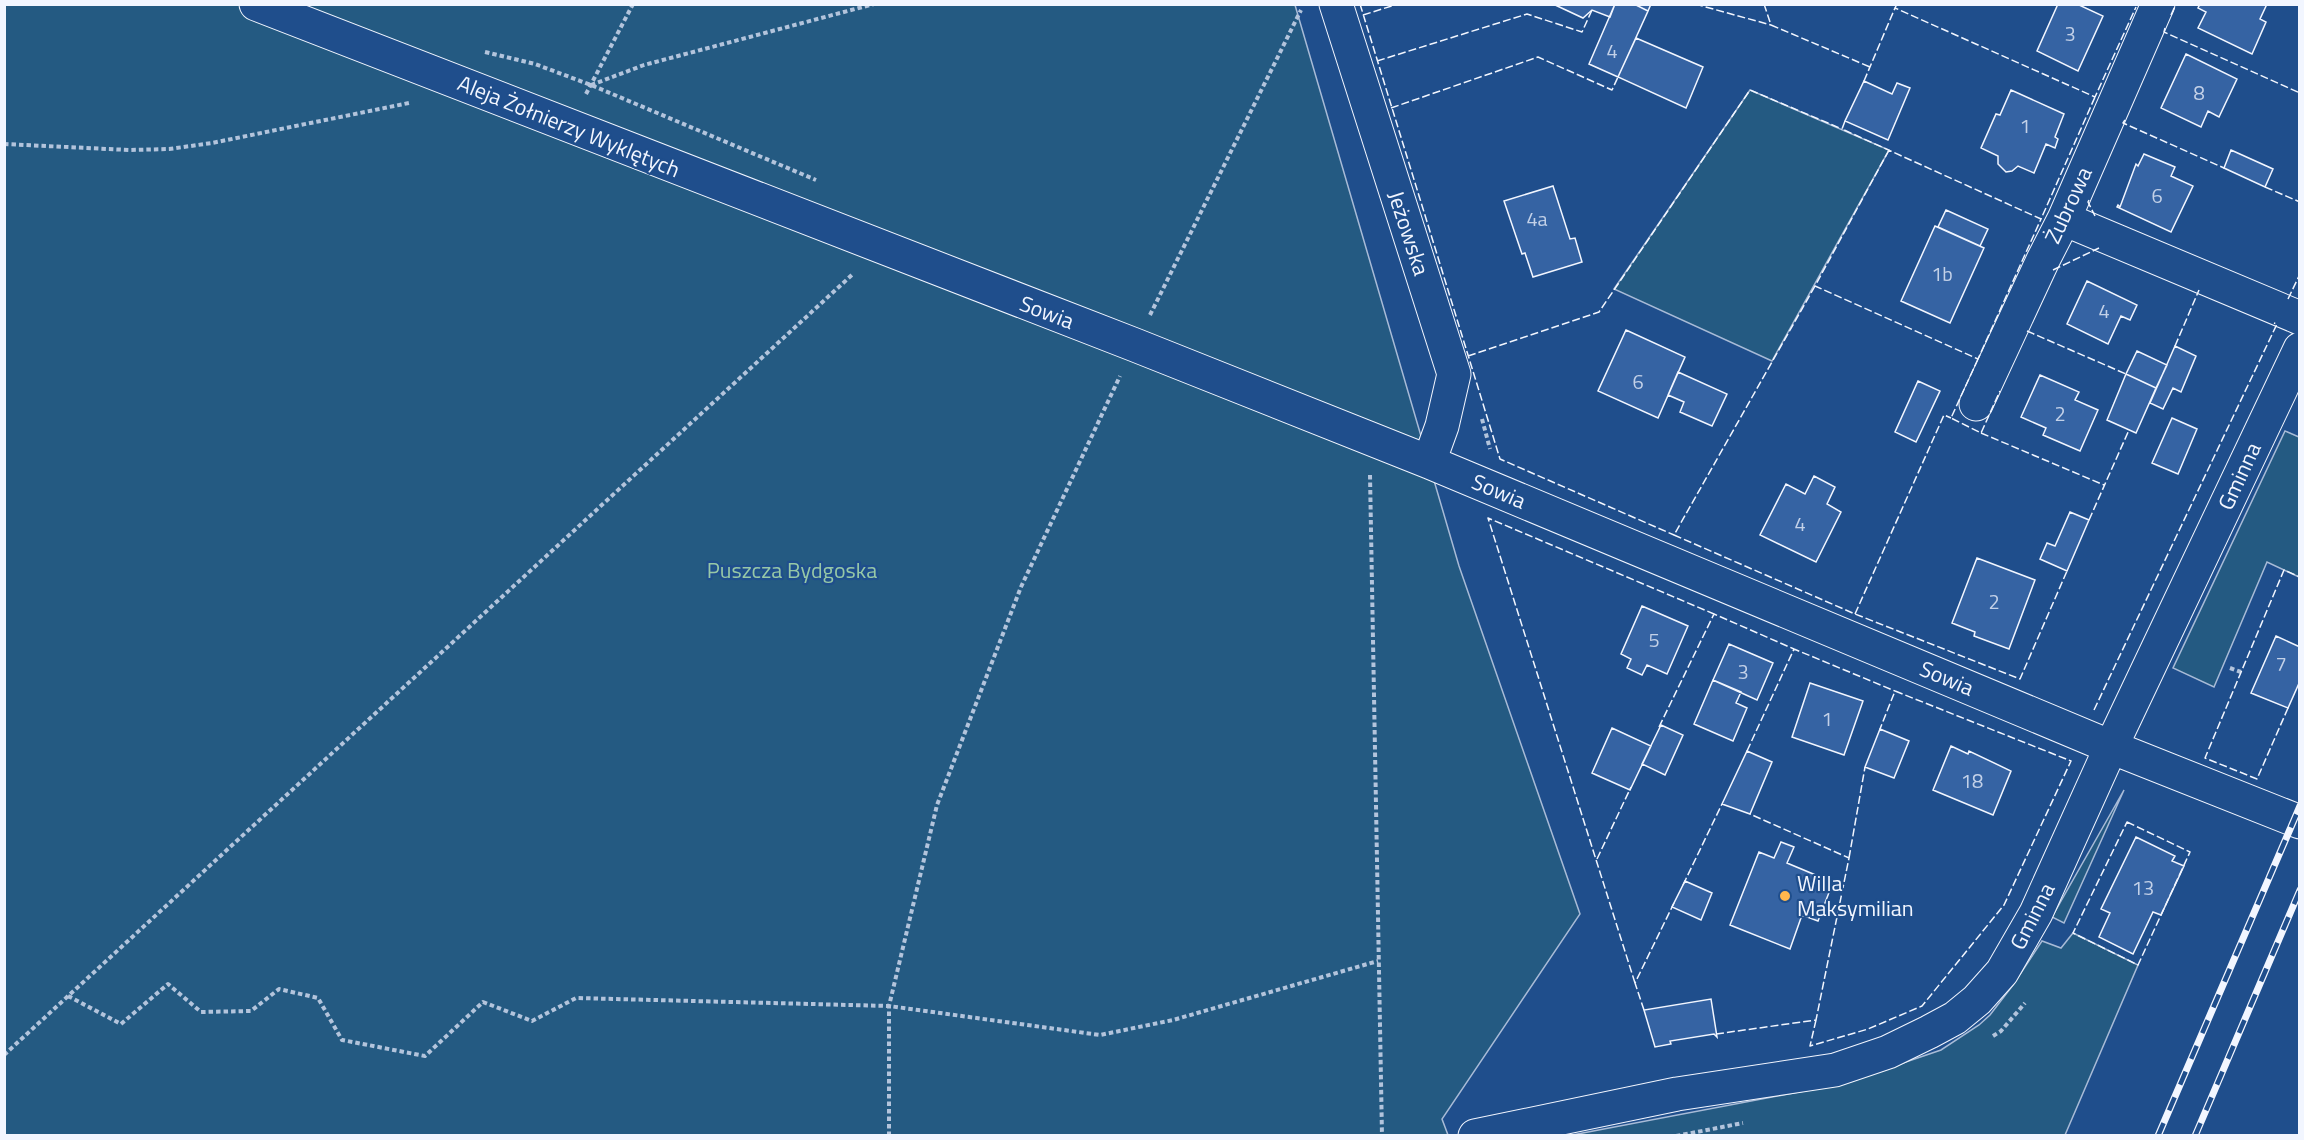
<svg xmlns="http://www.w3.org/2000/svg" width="2304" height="1140" font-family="'Titillium Web',sans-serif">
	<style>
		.green { fill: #245a82; stroke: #a8bbd7; stroke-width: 1.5 }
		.building { fill: #3563a3; stroke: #f2f6ff; stroke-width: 1.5 }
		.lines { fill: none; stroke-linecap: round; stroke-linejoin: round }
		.minor-casing { stroke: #f2f6ff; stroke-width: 35 }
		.path { stroke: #b3c4dc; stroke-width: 4; stroke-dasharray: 4.5 3; stroke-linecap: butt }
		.minor { stroke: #1f4e8c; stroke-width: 33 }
		.rail-casing { stroke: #f2f6ff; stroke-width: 7 }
		.rail { stroke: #1f4e8c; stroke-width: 4.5; stroke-dasharray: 14; stroke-linecap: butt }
		.fence { stroke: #f2f6ff; stroke-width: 1.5; stroke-dasharray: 8 3; stroke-linecap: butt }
		.poi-dot { fill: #ffb74d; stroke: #1f4e8c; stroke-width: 2 }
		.labels { text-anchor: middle; stroke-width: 4.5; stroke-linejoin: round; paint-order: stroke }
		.number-label { font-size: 20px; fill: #c3d1e8 }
		.street-label { font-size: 22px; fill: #f2f6ff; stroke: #1f4e8c }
		.park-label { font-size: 22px; fill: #97c8a6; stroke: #1f4e8c }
		.poi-label { font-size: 22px; fill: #f2f6ff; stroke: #1f4e8c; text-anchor: start }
	</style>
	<rect width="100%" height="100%" fill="#1f4e8c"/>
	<!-- green -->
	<path class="green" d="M 5,5 L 1295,5 L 1459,566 L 1580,914 L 1442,1119 L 1448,1135 L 5,1136 Z
		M 1750,90 L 1889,150 L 1772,361 L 1614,289 Z
		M 2285,431 L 2299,437 L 2299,577 L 2267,562 L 2214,687 L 2173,668 Z
		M 2124,790 L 2064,923 L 2052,917 Z
		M 2073,933 L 2138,965 L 2065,1135 L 1567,1136 L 1841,1084 L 1941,1050 L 1979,1025 L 1990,1015 L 2013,985 L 2042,941 L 2061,948 Z"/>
	<!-- building -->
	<path class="building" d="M 1553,4 L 1615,4 L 1610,17 L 1592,10 L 1583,18 Z
		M 1615,4 L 1634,4 L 1648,11 L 1618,77 L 1589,64 Z
		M 1634,4 L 1651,4 L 1648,11 Z
		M 2058,4 L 2077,4 L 2103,16 L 2078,71 L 2037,51 Z
		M 2200,4 L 2267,4 L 2260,19 L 2266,22 L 2252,54 L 2198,28 L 2206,12 L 2198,8 Z
		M 1636,38 L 1703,67 L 1686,108 L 1618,77 Z
		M 2186,54 L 2237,79 L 2219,117 L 2208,111 L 2201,127 L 2161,108 Z
		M 1864,81 L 1892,94 L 1897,83 L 1910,88 L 1888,140 L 1845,121 Z
		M 2011,90 L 2064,114 L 2055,137 L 2058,139 L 2055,148 L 2046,144 L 2034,173 L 2018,166 L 2012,171 L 2006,172 L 1998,164 L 1998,156 L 1981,148 L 1996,114 L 2000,115 Z
		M 2231,150 L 2273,169 L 2265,187 L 2224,168 Z
		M 2144,154 L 2175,167 L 2171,176 L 2193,186 L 2171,232 L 2117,207 L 2118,205 L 2120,207 L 2136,164 L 2138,166 Z
		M 1553,186 L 1570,239 L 1575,238 L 1582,262 L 1533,277 L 1525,253 L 1522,254 L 1504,201 Z
		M 1946,210 L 1988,229 L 1980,246 L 1938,227 Z
		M 1935,226 L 1984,248 L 1950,323 L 1901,301 Z
		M 2087,281 L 2137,305 L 2130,320 L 2121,316 L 2108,344 L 2067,324 Z
		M 1626,330 L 1685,357 L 1658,418 L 1598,391 Z
		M 2175,346 L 2196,356 L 2181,392 L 2173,388 L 2163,409 L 2150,403 Z
		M 2137,351 L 2167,365 L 2156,388 L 2126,374 Z
		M 1678,372 L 1727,394 L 1712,426 L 1680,412 L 1684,402 L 1668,395 Z
		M 2126,374 L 2156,388 L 2136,433 L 2107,420 Z
		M 2040,375 L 2079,392 L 2075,400 L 2098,410 L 2080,451 L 2043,435 L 2046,428 L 2021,417 Z
		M 1918,381 L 1940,391 L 1916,442 L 1895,432 Z
		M 2172,418 L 2197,429 L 2178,474 L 2152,463 Z
		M 1814,476 L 1835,487 L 1827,504 L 1841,512 L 1816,562 L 1760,535 L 1786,484 L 1805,494 Z
		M 2070,512 L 2089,520 L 2067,571 L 2040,559 L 2047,543 L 2055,546 Z
		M 1977,558 L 2035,580 L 2009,649 L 1974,636 L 1975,632 L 1952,623 Z
		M 1642,606 L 1688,626 L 1667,674 L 1647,665 L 1642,675 L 1627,668 L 1631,659 L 1621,654 Z
		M 2276,636 L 2300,647 L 2300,681 L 2288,708 L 2251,693 Z
		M 1729,644 L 1773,663 L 1757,700 L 1713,680 Z
		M 1713,680 L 1741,692 L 1736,703 L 1747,708 L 1733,741 L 1694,724 Z
		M 1810,683 L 1863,701 L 1844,755 L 1792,737 Z
		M 1661,725 L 1683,735 L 1665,775 L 1642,764 Z
		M 1612,728 L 1651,746 L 1630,790 L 1592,773 Z
		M 1880,729 L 1909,741 L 1894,778 L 1865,767 Z
		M 1951,746 L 1968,754 L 1969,751 L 2011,771 L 1993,815 L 1933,790 Z
		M 1747,751 L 1772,762 L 1750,814 L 1722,804 Z
		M 2136,837 L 2175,856 L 2172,861 L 2184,866 L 2161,915 L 2153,912 L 2133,954 L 2099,937 L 2110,913 L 2101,909 Z
		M 1781,842 L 1794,847 L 1787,863 L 1818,876 L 1815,883 L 1830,890 L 1818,921 L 1802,915 L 1790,949 L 1730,925 L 1759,852 L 1774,858 Z
		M 1685,881 L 1712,893 L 1701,920 L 1672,907 Z
		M 1711,999 L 1717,1037 L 1714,1034 L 1670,1041 L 1671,1044 L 1655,1047 L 1644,1010 Z"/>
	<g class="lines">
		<!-- minor casing -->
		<g class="minor-casing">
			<path id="minor" d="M 256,4 L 1135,345 L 1429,462 L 2111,747 L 2300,822
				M 1336,4 L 1454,374 L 1442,426 L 1429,462
				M 2064,219 L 2300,318
				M 1976,404 L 2043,260 L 2064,219 L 2158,4
				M 1475,1136 L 1677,1094 L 1835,1070 L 1888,1052 L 1929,1032 L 1955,1018 L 1977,1000 L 2002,972 L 2036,913 L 2111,747 L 2300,349"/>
		</g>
		<!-- path -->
		<path class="path" d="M 485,52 L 535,64 L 591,85 L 816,180
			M 591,85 L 644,65 L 874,4
			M 586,94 L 633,4
			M 4,144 L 129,150 L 169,149 L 212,143 L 409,103
			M 1150,315 L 1301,10
			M 1482,419 L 1490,449
			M 1370,475 L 1382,1136
			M 2230,668 L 2241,672
			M 68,996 L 121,1024 L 168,984 L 201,1012 L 251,1011 L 279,989 L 318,998 L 342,1040 L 425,1056 L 483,1002 L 532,1021 L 576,998 L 889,1006 L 1100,1035 L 1173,1020 L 1378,961
			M 1993,1036 L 2001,1031 L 2025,1003
			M 4,1055 L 854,273
			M 889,1136 L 889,1006 L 937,805 L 1021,587 L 1120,376
			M 1676,1136 L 1743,1123"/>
		<!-- minor -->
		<use href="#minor" class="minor"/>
		<!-- rail casing -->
		<g class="rail-casing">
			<path id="rail" d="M 2158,1136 L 2300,806
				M 2195,1136 L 2300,890"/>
		</g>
		<!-- rail -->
		<use href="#rail" class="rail"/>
		<!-- fence -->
		<path class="fence" d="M 1360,4 L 1500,459 L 1674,535
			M 1695,4 L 1771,25
			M 1764,4 L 1771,25 L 1870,67
			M 1897,4 L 1895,8 L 2095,97 L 2136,7
			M 1363,15 L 1398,4
			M 2171,15 L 2176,4
			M 2165,28 L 2164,32 L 2300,93
			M 1377,61 L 1527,14 L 1582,32 L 1592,10
			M 1864,81 L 1895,8
			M 1391,108 L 1538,57 L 1612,90 L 1618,77
			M 2125,120 L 2123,123 L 2224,168
			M 1845,121 L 1842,129 L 2041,219 L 2095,97
			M 1889,150 L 1815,286 L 1978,359 L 2041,219
			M 2265,187 L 2300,202
			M 2089,200 L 2088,202 L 2095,216
			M 2053,270 L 2099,248
			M 1815,286 L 1674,535 L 1855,614 L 2020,679 L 2067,571
			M 2288,299 L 2300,274
			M 2027,331 L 2126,374
			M 2175,346 L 2199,290
			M 1468,356 L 1599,312 L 1750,90 L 1842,129
			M 1978,359 L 1951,418 L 1981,433 L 2000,391
			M 1981,433 L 2104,485
			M 2089,520 L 2129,430
			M 1855,614 L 1944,415 L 1951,418
			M 2288,708 L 2257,779 L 2205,758 L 2284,570 L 2300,577
			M 2094,710 L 2277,324 L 2274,323
			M 1659,727 L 1714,614 L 1794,649
			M 1747,751 L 1794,649 L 1895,691
			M 2127,822 L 2190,852 L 2138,965 L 2073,933 Z
			M 1849,858 L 1865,767
			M 1597,859 L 1631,787
			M 1683,885 L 1722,804
			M 1635,983 L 1488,518 L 1714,614
			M 1644,1010 L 1635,983 L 1674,903
			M 1816,1020 L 1810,1046 L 1868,1029 L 1922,1006 L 2004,905 L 2071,761 L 1895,691 L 1880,729
			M 1716,1034 L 1816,1020 L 1849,858 L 1750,814"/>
	</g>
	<!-- markers -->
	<circle class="poi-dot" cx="1785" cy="896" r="6"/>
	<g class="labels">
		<!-- number labels -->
		<g class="number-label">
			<text x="2070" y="41">3</text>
			<text x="1612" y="58">4</text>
			<text x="2199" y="100">8</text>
			<text x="2025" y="133">1</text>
			<text x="2157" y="203">6</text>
			<text x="1537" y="226">4a</text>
			<text x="1942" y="281">1b</text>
			<text x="2104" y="318">4</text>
			<text x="1638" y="389">6</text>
			<text x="2060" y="421">2</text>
			<text x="1800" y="531">4</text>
			<text x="1994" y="609">2</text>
			<text x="1654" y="647">5</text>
			<text x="2281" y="671">7</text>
			<text x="1743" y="679">3</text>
			<text x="1827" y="726">1</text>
			<text x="1972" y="788">18</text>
			<text x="2143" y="895">13</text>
		</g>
		<!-- street labels -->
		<g class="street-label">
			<text transform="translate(569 126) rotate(22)" y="8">Aleja Żołnierzy Wyklętych</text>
			<text transform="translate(2068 205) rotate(-65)" y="8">Żubrowa</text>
			<text transform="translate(1409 233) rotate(72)" y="8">Jeżowska</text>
			<text transform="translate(1047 312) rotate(21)" y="8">Sowia</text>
			<text transform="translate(2239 476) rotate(-65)" y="8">Gminna</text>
			<text transform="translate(1499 491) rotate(23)" y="8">Sowia</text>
			<text transform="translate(1947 678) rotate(23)" y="8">Sowia</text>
			<text transform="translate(2032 916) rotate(-63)" y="8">Gminna</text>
		</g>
		<!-- park labels -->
		<g class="park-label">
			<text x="792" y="578">Puszcza Bydgoska</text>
		</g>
		<!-- poi labels -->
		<g class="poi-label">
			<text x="1797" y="891">Willa<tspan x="1797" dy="25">Maksymilian</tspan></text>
		</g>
	</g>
	<!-- border -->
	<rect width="2304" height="1140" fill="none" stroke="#f2f6ff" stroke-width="12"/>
</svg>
